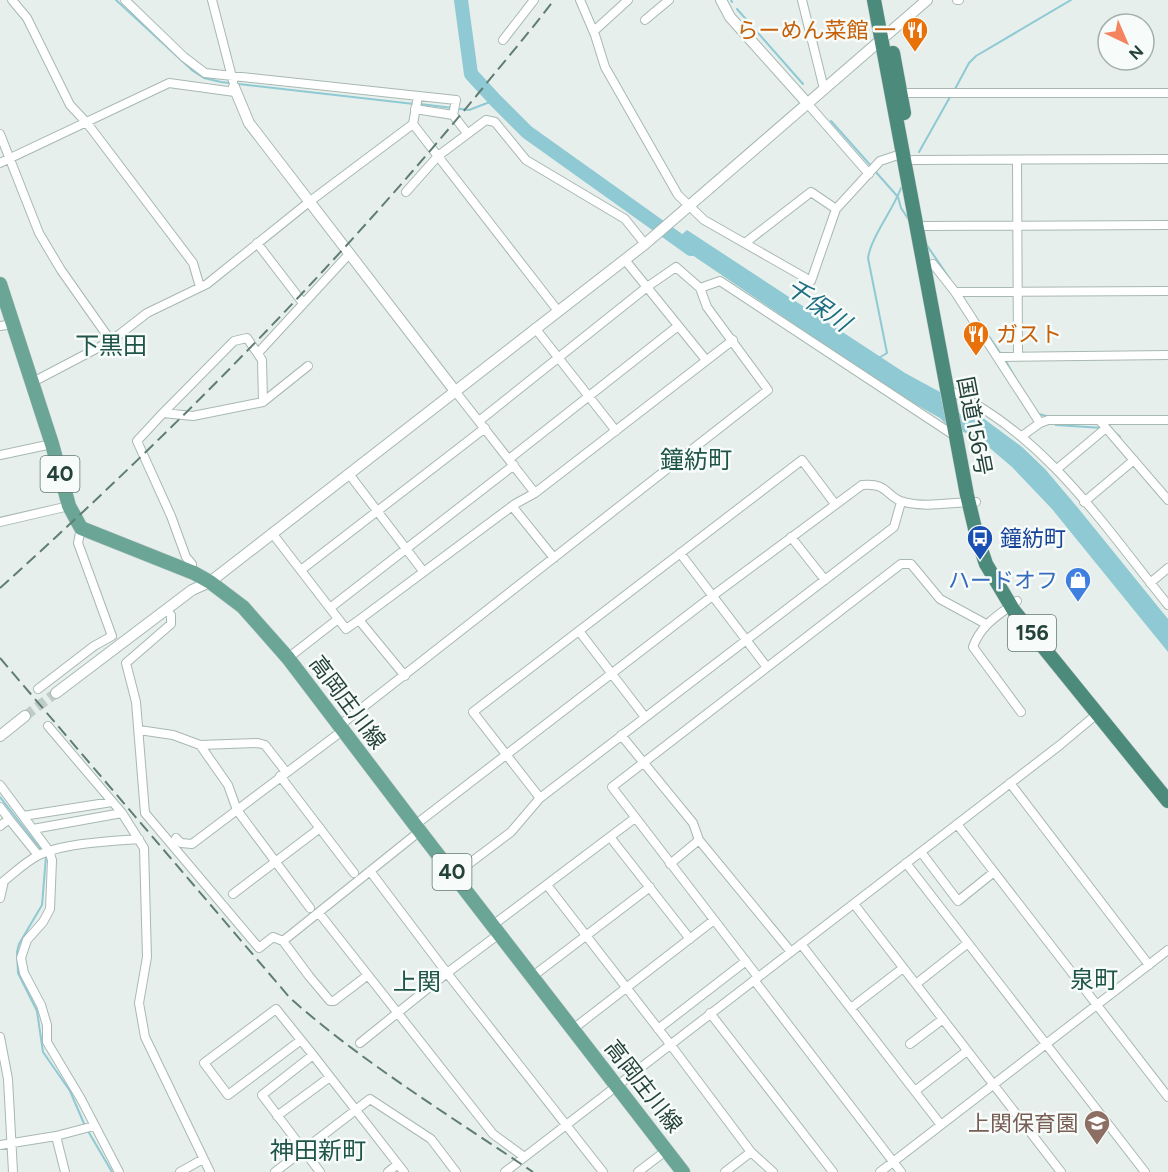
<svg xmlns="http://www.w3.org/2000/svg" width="1168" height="1172" font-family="Figtree,'Noto Sans JP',sans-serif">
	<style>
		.water { fill: #8ec9d4 }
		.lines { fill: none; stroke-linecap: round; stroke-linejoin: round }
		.stream { stroke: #8ec9d4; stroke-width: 2 }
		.river { stroke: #8ec9d4; stroke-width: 14 }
		.tertiary-tunnel { stroke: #bfccc8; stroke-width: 10; stroke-dasharray: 10 5; stroke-linecap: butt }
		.minor-casing { stroke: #a8b8b2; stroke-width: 10 }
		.tertiary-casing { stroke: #a8b8b2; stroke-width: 12 }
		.primary-casing { stroke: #c2cac8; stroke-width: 15 }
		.trunk-casing { stroke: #c2cac8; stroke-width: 15 }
		.minor { stroke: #fff; stroke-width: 8 }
		.tertiary { stroke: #fff; stroke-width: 10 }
		.primary { stroke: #6aa596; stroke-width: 14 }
		.trunk { stroke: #4c8a7c; stroke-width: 14 }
		.rail { stroke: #5f7d75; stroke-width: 2; stroke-dasharray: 12 6; stroke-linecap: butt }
		.labels { text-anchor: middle; stroke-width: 5; stroke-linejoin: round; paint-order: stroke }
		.shield { fill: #f7fbf9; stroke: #637a73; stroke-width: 1.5 }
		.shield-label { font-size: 21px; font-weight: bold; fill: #24423a }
		.food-label { font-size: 22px; fill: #c56008; stroke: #f7fbf9; text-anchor: end }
		.street-label { font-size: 22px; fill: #24423a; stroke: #f7fbf9 }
		.transit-label { font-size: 22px; fill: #164399; stroke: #f7fbf9; text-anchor: start }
		.shop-label { font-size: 22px; fill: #366cbe; stroke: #f7fbf9; text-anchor: end }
		.education-label { font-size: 22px; fill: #785e54; stroke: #f7fbf9; text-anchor: end }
		.water-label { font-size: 24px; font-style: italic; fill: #1c6f80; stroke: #f7fbf9 }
		.neighbourhood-label { font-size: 24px; fill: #1f5548; stroke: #f7fbf9 }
	</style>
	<rect width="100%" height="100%" fill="#e6efeb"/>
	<!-- water -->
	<path class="water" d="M 687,230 L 905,373 L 940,392 L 946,424 L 940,418 L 894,392 L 673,242 Z
		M 964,404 L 1022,447 L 1045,469 L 1078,508 L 1168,619 L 1168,652 L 1052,509 L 1012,467 L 985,444 L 971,437 Z"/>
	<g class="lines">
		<!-- stream -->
		<path class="stream" d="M 116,0 L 193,71 L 204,78 L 221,82 L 414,104
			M 731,0 L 732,2
			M 737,9 L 803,84
			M 955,89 L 969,63 L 976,56 L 1071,0
			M 420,104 L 469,110 L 495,100
			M 831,121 L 872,167
			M 919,152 L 950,97
			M 875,171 L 898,197 L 901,208 L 909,220
			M 926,244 L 950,279
			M 975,316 L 1001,354
			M 879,358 L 887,353 L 868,258 C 871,237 893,210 901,188
			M 1004,358 L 1016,379
			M 1039,414 L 1050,417
			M 1053,422 L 1056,425 L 1103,428
			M 1111,429 L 1120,437
			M 0,797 L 42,851
			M 46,856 L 42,905 L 19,944 L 17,952 L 18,973 L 37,1011 L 43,1052 L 70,1091 L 85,1126
			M 88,1131 L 112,1172"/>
		<!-- river -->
		<path class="river" d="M 461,0 L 471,74 L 495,100 L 527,132 L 691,249
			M 944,412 L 984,436"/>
		<!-- tertiary-tunnel -->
		<path class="tertiary-tunnel" d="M 25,716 L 56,693"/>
		<!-- minor casing -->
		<g class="minor-casing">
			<path id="minor" d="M 12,0 L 27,18 L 70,105 L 87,123 L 193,263 L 200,287
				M 125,0 L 184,57 L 205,73 L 456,100 L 453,115 L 467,133
				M 212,0 L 233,81
				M 580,0 L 595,35 L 605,67 L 678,195 L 704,220 L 811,281 L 836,209 L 880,161 L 904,153
				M 802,0 L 824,89
				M 957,0 L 959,0
				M 645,20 L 669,0
				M 594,31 L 628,0
				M 503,40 L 534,0
				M 900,93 L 1168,93
				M 418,96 L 413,124 L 558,311
				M 807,103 L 869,174
				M 415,109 L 453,115
				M 0,134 L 39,233 L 61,270 L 111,341
				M 913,160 L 1168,159
				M 1017,160 L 1018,356
				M 0,163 L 169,83 L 235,92
				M 406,192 L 438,156 L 486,120 L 495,122 L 526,160 L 625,219 L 645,244
				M 925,226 L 1168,225
				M 257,243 L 303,303
				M 745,243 L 811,192 L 836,209
				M 625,260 L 706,360
				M 933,264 L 955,292 L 1040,423
				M 700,288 L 720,281 L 955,436
				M 955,292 L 1168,291
				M 0,326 L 13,324
				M 535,328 L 616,431
				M 258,353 L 350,253
				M 998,357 L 1168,355
				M 31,383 L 111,341 L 147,313 L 207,284 L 309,202 L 413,124
				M 455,391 L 535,493
				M 955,393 C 1047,438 1105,527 1168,605
				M 163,413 L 234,341 L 247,338 L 262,360 L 263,402
				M 1100,421 L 1168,500
				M 1022,436 L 1040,423 L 1048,420 L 1168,420
				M 0,455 L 52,444
				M 509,459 L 678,326
				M 1057,469 L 1106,428
				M 349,474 L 423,571
				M 1084,502 L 1134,460
				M 512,506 L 554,558
				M 0,522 L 69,506
				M 272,533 L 346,629 L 359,620 L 405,676
				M 791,537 L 825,580
				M 680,553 L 766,666
				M 301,570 L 485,428
				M 191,572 L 192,564 L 186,557 L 171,516 L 137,441 L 163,413 L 193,416 L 263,402 L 308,366
				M 1150,583 L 1168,568
				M 1017,601 C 999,615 981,624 973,647 L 1021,712
				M 330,608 L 514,465
				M 166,610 L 171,615 L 171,624 L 126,663 L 136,702 L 145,813 L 259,948 L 273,937 L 283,941 L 420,831
				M 359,620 L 515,504 L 535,493 L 733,340
				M 579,631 L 645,717
				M 288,658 L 338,619
				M 38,689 L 94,646 L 112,636 L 78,543 L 81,528
				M 48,726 L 122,813 L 144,848 L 147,957 L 139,1003 L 145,1037 L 210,1172
				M 339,726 L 768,390 L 707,307 L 700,288 L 676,267 L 647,287 L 479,421
				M 139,730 L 173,735 L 200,745 L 258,743 L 265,745 L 286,772
				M 621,735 L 693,823 L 699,840 L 791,952
				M 200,745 L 228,785 L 237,810 L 310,908
				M 280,776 L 354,873
				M 1010,783 L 1149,965
				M 0,785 L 49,851 L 52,860 L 50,909 L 43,922 L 27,940 L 21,958 L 24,973 L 41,1005 L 47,1025 L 47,1042 L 81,1099 L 119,1172
				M 540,798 L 473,712 L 802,460 L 835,504
				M 0,807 L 9,819
				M 23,816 L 112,802
				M 957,824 L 1168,1097
				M 415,825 L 711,597 L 862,485 C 889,482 886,498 904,502 C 927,508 952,502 976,502
				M 0,826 L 9,819 L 38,855
				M 33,829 L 122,813
				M 610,837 L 690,939
				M 176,838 L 181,843 L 192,844 L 342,731
				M 921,852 L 958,901 L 994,872
				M 906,863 L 1145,1172
				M 670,864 L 699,840
				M 370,871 L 447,973 L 603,1172
				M 454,875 L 511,832 L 540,798 L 894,527 L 901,502
				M 0,884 C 12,875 24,863 37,856 C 61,843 112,841 139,839
				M 547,885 L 670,1044 L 751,1152 L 773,1172
				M 233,894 L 320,828
				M 0,898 L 4,881
				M 854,904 L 1061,1172
				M 319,913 L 493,1134 L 523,1156
				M 493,925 L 635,818
				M 283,941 L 309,976 L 330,1001 L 334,1001 L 368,975
				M 801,944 L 941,1125
				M 533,976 L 650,887
				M 758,977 L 612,787 L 901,564 L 911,564 L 940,599 L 986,624
				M 754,980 L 901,1172
				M 916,984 L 968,943
				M 851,1008 L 903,968
				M 710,1013 L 833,1172
				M 573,1029 L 714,920
				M 658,1029 L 746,961
				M 0,1037 L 8,1079 L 13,1172
				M 301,1040 L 228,1095 L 204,1063 L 276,1009 L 313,1055 L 404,1172
				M 360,1043 L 447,973 L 499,934
				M 910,1044 L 943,1019
				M 313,1055 L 262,1095 L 320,1172
				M 915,1091 L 967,1051
				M 277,1116 L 330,1077
				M 56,1136 L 65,1172
				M 0,1145 L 56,1136 L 94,1126
				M 180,1172 L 203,1159
				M 275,1172 L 370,1099 L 431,1139 L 456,1172
				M 388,1172 L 398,1164
				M 505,1172 L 1060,745 L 1097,714
				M 638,1172 L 667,1150
				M 725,1172 L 751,1152
				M 880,1172 L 1168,950"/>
		</g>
		<!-- tertiary casing -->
		<g class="tertiary-casing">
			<path id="tertiary" d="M 721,0 L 730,17 L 807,103
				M 234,87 L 249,123 L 455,391
				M 56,693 L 192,590 L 210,582 L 645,244 L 927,0
				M 0,736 L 25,716"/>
		</g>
		<!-- primary casing -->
		<g class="primary-casing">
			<path id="primary" d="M 0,284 L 52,444 L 69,506 L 81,528 L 194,573 L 210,582 L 243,607 L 288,658 L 415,825 L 683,1172"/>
		</g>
		<!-- trunk casing -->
		<g class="trunk-casing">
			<path id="trunk" d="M 874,0 L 967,495 L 977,537 L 986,564 L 1014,611 L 1168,801
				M 893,53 L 904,113"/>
		</g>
		<!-- minor -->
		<use href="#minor" class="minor"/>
		<!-- tertiary -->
		<use href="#tertiary" class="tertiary"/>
		<!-- primary -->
		<use href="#primary" class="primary"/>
		<!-- trunk -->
		<use href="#trunk" class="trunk"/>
		<!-- rail -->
		<path class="rail" d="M 0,588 C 170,435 331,272 477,95 C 502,64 529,33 554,0
			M 0,658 L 290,998 C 363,1063 452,1117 533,1172"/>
	</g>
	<!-- icons -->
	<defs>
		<g id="restaurant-pin" transform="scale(1.35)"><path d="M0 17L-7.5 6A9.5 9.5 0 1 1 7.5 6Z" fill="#e8710a" stroke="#f7fbf9"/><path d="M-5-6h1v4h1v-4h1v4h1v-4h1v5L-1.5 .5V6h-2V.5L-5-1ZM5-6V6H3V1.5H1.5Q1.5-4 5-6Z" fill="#fff"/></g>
		<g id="bus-pin" transform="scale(1.35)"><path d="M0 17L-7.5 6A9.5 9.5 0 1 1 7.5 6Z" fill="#1a4fb4" stroke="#f7fbf9"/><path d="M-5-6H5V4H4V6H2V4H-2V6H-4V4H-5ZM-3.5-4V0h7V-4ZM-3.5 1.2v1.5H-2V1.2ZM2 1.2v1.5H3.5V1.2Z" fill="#fff"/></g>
		<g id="shop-pin" transform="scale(1.35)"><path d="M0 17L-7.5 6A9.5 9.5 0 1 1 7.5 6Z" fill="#3f7fe0" stroke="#f7fbf9"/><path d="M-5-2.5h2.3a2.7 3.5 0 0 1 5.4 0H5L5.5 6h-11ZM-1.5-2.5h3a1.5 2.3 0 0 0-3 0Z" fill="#fff"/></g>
		<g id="school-pin" transform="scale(1.35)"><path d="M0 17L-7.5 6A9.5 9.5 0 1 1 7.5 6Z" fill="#8d6e63" stroke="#f7fbf9"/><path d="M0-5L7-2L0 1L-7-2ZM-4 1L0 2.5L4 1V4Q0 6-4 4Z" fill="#fff"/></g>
	</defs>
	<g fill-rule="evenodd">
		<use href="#restaurant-pin" x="915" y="30"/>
		<use href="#restaurant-pin" x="976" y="334"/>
		<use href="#bus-pin" x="980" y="538"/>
		<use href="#shop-pin" x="1078" y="580"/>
		<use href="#school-pin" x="1097" y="1123"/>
	</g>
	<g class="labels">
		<!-- shield labels -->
		<g class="shield">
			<rect x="40.5" y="456" width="39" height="36" rx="4.5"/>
			<rect x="1008" y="615" width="48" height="36" rx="4.5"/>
			<rect x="432.5" y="854" width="39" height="36" rx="4.5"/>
		</g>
		<g class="shield-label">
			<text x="60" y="481">40</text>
			<text x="1032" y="640">156</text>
			<text x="452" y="879">40</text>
		</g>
		<!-- food labels -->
		<g class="food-label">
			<text x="896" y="38">らーめん菜館 一</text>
			<text x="996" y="342" text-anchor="start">ガスト</text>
		</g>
		<!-- street labels -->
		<g class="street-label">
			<text transform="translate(975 426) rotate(79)" y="8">国道156号</text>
			<text transform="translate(348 702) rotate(53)" y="8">高岡庄川線</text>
			<text transform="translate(644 1086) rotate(52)" y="8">高岡庄川線</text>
		</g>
		<!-- transit labels -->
		<g class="transit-label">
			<text x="1000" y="546">鐘紡町</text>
		</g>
		<!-- shop labels -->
		<g class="shop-label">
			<text x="1058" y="588">ハードオフ</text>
		</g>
		<!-- education labels -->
		<g class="education-label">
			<text x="1078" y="1131">上関保育園</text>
		</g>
		<!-- water labels -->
		<g class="water-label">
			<text transform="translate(818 305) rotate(35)" y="8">千保川</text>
		</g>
		<!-- neighbourhood labels -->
		<g class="neighbourhood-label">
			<text x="111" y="354">下黒田</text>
			<text x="696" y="468">鐘紡町</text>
			<text x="1094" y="988">泉町</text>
			<text x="417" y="990">上関</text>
			<text x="318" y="1159">神田新町</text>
		</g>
	</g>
	<!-- north arrow -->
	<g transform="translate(1126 42) rotate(136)"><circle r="28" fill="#f7fbf9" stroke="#a3b1ad" stroke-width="1.5"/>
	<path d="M0-4.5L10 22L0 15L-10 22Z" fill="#f4845f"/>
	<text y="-9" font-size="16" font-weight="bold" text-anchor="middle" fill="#24423a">N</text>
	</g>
</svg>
